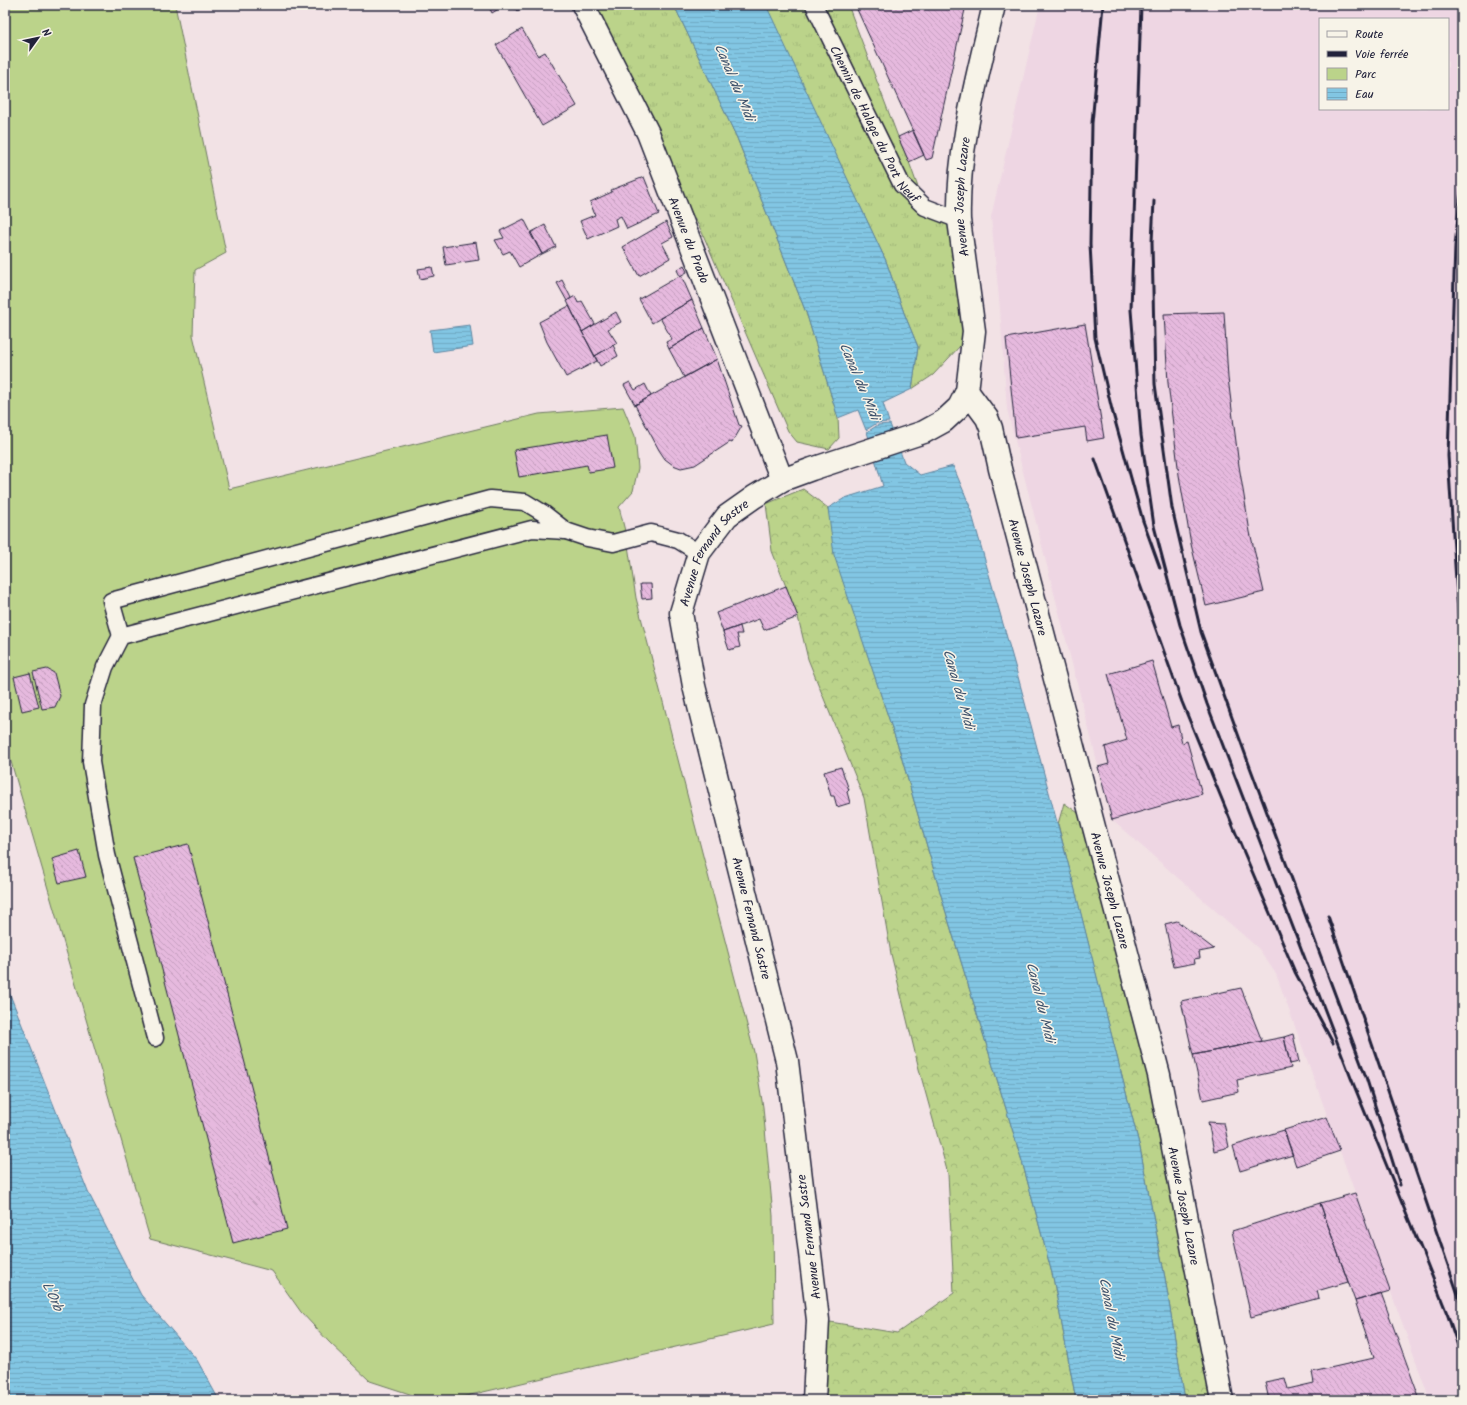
<svg xmlns="http://www.w3.org/2000/svg" width="1467" height="1405" font-family="Kalam,sans-serif">
	<style>
		.built { fill: #eed6e3; fill-rule: evenodd }
		.grass { fill: url(#grass-tufts); stroke: #6e7a62 }
		.forest { fill: url(#forest-crowns); stroke: #6e7a62 }
		.green { fill: #bbd38a; stroke: #6e7a62 }
		.water { fill: url(#water-rules); stroke: #5c84a0 }
		.building { fill: url(#building-back-hatch); stroke: #22223b }
		.lines { fill: none; stroke-linecap: round; stroke-linejoin: round }
		.lane-casing { stroke: #22223b; stroke-width: 19 }
		.street-casing { stroke: #22223b; stroke-width: 25 }
		.secondary-casing { stroke: #22223b; stroke-width: 25 }
		.lane { stroke: #f7f3e8; stroke-width: 16 }
		.street { stroke: #f7f3e8; stroke-width: 22 }
		.secondary { stroke: #f7f3e8; stroke-width: 22 }
		.rail { stroke: #22223b; stroke-width: 3 }
		.labels { text-anchor: middle; stroke-width: 3; stroke-linejoin: round; paint-order: stroke }
		.street-label { font-size: 13px; fill: #22223b; stroke: #f7f3e8 }
		.water-label { font-size: 14px; font-style: italic; fill: #3f536d; stroke: #f7f3e8 }
	</style>
	<defs>
		<pattern id="grass-tufts" width="24" height="20" patternUnits="userSpaceOnUse"><rect width="24" height="20" fill="#bbd38a"/><path d="M3 7l-1-3M5 7V3M7 7l1-3M15 17l-1-3M17 17v-4M19 17l1-3" fill="none" stroke="#a0b578"/></pattern>
		<pattern id="forest-crowns" width="20" height="18" patternUnits="userSpaceOnUse"><rect width="20" height="18" fill="#bbd38a"/><path d="M2 6a3 3 0 1 1 6 0M12 15a3 3 0 1 1 6 0" fill="none" stroke="#a0b578"/></pattern>
		<pattern id="water-rules" width="6" height="5" patternUnits="userSpaceOnUse"><rect width="6" height="5" fill="#82c6e3"/><path d="M0 2.5h6" fill="none" stroke="#70aac4"/></pattern>
		<pattern id="building-back-hatch" width="6" height="6" patternUnits="userSpaceOnUse"><rect width="6" height="6" fill="#e6b9de"/><path d="M-1 5l2 2M0 0l6 6M5-1l2 2" fill="none" stroke="#c59fbf"/></pattern>
	</defs>
	<rect width="100%" height="100%" fill="#f2e2e5"/>
	<filter id="ink" filterUnits="userSpaceOnUse"><feTurbulence type="fractalNoise" baseFrequency=".025" numOctaves="2"/><feDisplacementMap in="SourceGraphic" scale="8" xChannelSelector="R" yChannelSelector="G"/><feConvolveMatrix kernelMatrix="1 2 1 2 8 2 1 2 1" color-interpolation-filters="sRGB"/></filter>
	<g filter="url(#ink)">
		<!-- built -->
		<path class="built" d="M 1040,5 L 1462,5 L 1462,1400 L 1430,1400 L 1276,974 L 1259,949 L 1112,820 L 1007,409 L 1000,309 L 991,217 ZM 1320,19 L 1448,19 L 1448,109 L 1320,109 Z"/>
		<!-- grass -->
		<path class="grass" d="M 583,5 L 674,5 L 737,138 L 807,315 L 838,418 L 839,438 L 829,449 L 797,442 L 788,431 L 701,230 L 648,133 Z
			M 765,5 L 848,5 L 898,137 L 909,162 L 925,207 L 959,220 L 974,331 L 933,375 L 912,389 L 918,347 L 904,313 L 886,261 Z"/>
		<!-- forest -->
		<path class="forest" d="M 803,489 L 828,508 L 842,577 L 900,752 L 945,909 L 1022,1161 L 1053,1277 L 1076,1400 L 814,1400 L 818,1320 L 897,1333 L 954,1293 L 948,1174 L 919,1069 L 891,954 L 864,798 L 808,659 L 798,617 L 772,551 L 766,504 Z
			M 1064,803 L 1081,815 L 1139,1035 L 1189,1266 L 1211,1400 L 1185,1400 L 1165,1278 L 1140,1148 L 1058,824 Z"/>
		<!-- green -->
		<path class="green" d="M 5,5 L 175,5 L 226,253 L 195,270 L 193,335 L 229,489 L 539,414 L 623,407 L 635,436 L 638,468 L 633,491 L 619,507 L 627,539 L 636,598 L 754,1052 L 763,1107 L 773,1216 L 774,1324 L 449,1400 L 428,1400 L 370,1381 L 329,1342 L 301,1312 L 272,1271 L 150,1239 L 5,741 Z"/>
		<!-- water -->
		<path class="water" d="M 674,5 L 766,5 L 886,261 L 904,313 L 918,347 L 912,389 L 883,403 L 889,422 L 877,423 L 866,430 L 858,410 L 838,418 L 807,315 L 737,138 Z
			M 470,325 L 473,346 L 433,352 L 430,330 Z
			M 890,424 L 904,462 L 920,475 L 953,466 L 969,504 L 1017,673 L 1072,878 L 1140,1148 L 1165,1278 L 1185,1400 L 1076,1400 L 1053,1277 L 1022,1161 L 945,909 L 900,752 L 834,555 L 828,508 L 845,498 L 883,486 L 867,432 L 878,425 Z
			M 5,982 L 88,1192 L 141,1295 L 197,1360 L 219,1400 L 5,1400 Z"/>
		<!-- building -->
		<path class="building" d="M 488,5 L 505,5 L 492,13 Z
			M 513,5 L 528,5 L 517,11 Z
			M 855,5 L 966,5 L 932,158 L 926,160 Z
			M 522,29 L 538,56 L 545,52 L 577,106 L 542,126 L 496,45 Z
			M 913,130 L 924,155 L 909,162 L 898,137 Z
			M 644,177 L 659,214 L 627,229 L 621,216 L 615,219 L 617,226 L 588,239 L 580,221 L 595,215 L 590,202 L 612,192 L 611,190 Z
			M 524,219 L 542,254 L 519,267 L 510,251 L 503,254 L 495,240 L 504,238 L 500,231 Z
			M 666,222 L 673,237 L 662,243 L 670,258 L 639,276 L 623,247 Z
			M 545,225 L 556,247 L 542,254 L 530,233 Z
			M 476,242 L 479,260 L 446,265 L 443,247 Z
			M 684,265 L 687,272 L 680,276 L 677,270 Z
			M 432,267 L 434,276 L 420,279 L 418,269 Z
			M 681,275 L 692,300 L 652,323 L 639,299 Z
			M 562,280 L 571,298 L 567,301 L 557,283 Z
			M 575,296 L 578,303 L 582,301 L 595,324 L 582,332 L 567,301 Z
			M 692,300 L 704,328 L 669,349 L 666,342 L 672,339 L 660,318 Z
			M 569,306 L 597,361 L 566,377 L 547,342 L 539,322 Z
			M 616,312 L 621,322 L 608,329 L 617,343 L 595,356 L 582,332 Z
			M 1224,312 L 1228,378 L 1239,466 L 1250,532 L 1264,592 L 1206,606 L 1191,544 L 1179,475 L 1168,383 L 1164,314 Z
			M 1085,324 L 1104,438 L 1087,441 L 1085,427 L 1016,438 L 1006,338 Z
			M 704,328 L 717,359 L 684,377 L 669,349 Z
			M 613,345 L 618,356 L 600,366 L 595,356 Z
			M 717,359 L 739,425 L 742,426 L 732,443 L 730,442 L 695,465 L 681,468 L 673,465 L 665,459 L 659,450 L 635,405 Z
			M 630,382 L 635,390 L 645,384 L 651,396 L 635,405 L 624,385 Z
			M 607,435 L 613,468 L 589,472 L 587,465 L 519,477 L 514,450 Z
			M 640,584 L 651,584 L 652,598 L 642,599 Z
			M 786,586 L 798,617 L 764,630 L 759,619 L 723,632 L 716,613 Z
			M 740,626 L 742,634 L 737,634 L 740,647 L 729,650 L 723,632 Z
			M 1152,661 L 1171,727 L 1178,725 L 1182,743 L 1187,741 L 1202,794 L 1112,820 L 1098,767 L 1109,764 L 1105,747 L 1127,740 L 1108,674 Z
			M 47,669 L 54,673 L 60,696 L 55,707 L 42,709 L 33,672 Z
			M 30,673 L 39,707 L 22,711 L 14,677 Z
			M 841,767 L 849,790 L 847,792 L 850,803 L 837,807 L 834,796 L 831,796 L 824,772 Z
			M 188,844 L 261,1125 L 287,1229 L 233,1243 L 133,858 Z
			M 79,851 L 86,877 L 59,883 L 52,859 Z
			M 1177,921 L 1214,949 L 1199,952 L 1200,958 L 1194,959 L 1195,963 L 1174,967 L 1165,924 Z
			M 1241,988 L 1262,1041 L 1193,1055 L 1181,1001 Z
			M 1293,1034 L 1299,1062 L 1290,1064 L 1284,1037 Z
			M 1284,1037 L 1291,1068 L 1237,1080 L 1239,1092 L 1203,1100 L 1193,1055 Z
			M 1327,1117 L 1340,1151 L 1296,1166 L 1284,1130 Z
			M 1208,1122 L 1224,1123 L 1229,1147 L 1214,1151 Z
			M 1284,1130 L 1293,1155 L 1240,1171 L 1233,1146 Z
			M 1355,1193 L 1390,1291 L 1355,1301 L 1320,1203 Z
			M 1320,1203 L 1348,1282 L 1317,1291 L 1319,1298 L 1251,1317 L 1232,1231 Z
			M 1381,1293 L 1420,1400 L 1269,1400 L 1265,1382 L 1285,1378 L 1288,1389 L 1314,1383 L 1312,1372 L 1374,1358 L 1355,1301 Z"/>
		<g class="lines">
			<!-- lane casing -->
			<g class="lane-casing">
				<g id="lane">
					<path id="s1" d="M 814,5 L 902,185 L 925,207 L 959,220"/>
					<path d="M 121,636 L 111,601 L 490,499 L 525,502 L 543,513 L 566,531"/>
					<path d="M 155,1038 L 107,855 L 91,762 L 93,705 L 105,667 L 121,636 L 532,529 L 566,531 L 587,538 L 613,543 L 651,533 L 678,540 L 699,553"/>
				</g>
			</g>
			<!-- street casing -->
			<g class="street-casing">
				<g id="street">
					<path id="s2" d="M 583,5 L 648,133 L 782,480"/>
					<path id="s3" d="M 967,391 L 987,418 L 991,428 L 1000,469 L 1159,1075 L 1222,1400"/>
				</g>
			</g>
			<!-- secondary casing -->
			<g class="secondary-casing">
				<g id="secondary">
					<path id="s4" d="M 814,1400 L 818,1320 L 787,1061 L 694,686 L 681,613 L 699,553 L 727,516 L 754,497 L 782,480 L 812,469 L 924,432 L 944,421 L 959,407 L 967,391 L 974,331 L 959,220 C 957,148 978,75 994,5"/>
				</g>
			</g>
			<!-- lane -->
			<use href="#lane" class="lane"/>
			<!-- street -->
			<use href="#street" class="street"/>
			<!-- secondary -->
			<use href="#secondary" class="secondary"/>
			<!-- rail -->
			<path class="rail" d="M 1103,5 L 1092,123 L 1090,244 L 1095,338 L 1112,410 L 1143,521 L 1160,568
				M 1141,5 L 1131,310 L 1141,435 L 1154,526 L 1180,625 L 1207,704 L 1351,1078 L 1419,1245
				M 1462,180 L 1455,246 L 1448,456 L 1462,675
				M 1154,201 L 1152,242 L 1155,384 L 1172,508 L 1201,632 L 1247,759 L 1366,1077 L 1400,1185
				M 1095,459 L 1182,702 L 1237,836 L 1295,972 L 1333,1043
				M 1328,916 L 1462,1306
				M 1418,1241 L 1448,1316 L 1462,1358"/>
		</g>
	</g>
	<g class="labels">
		<!-- street labels -->
		<g class="street-label">
			<text dy="5" stroke="none"><textPath href="#s1" startOffset="134">Chemin de Halage du Port Neuf</textPath></text>
			<text dy="5" stroke="none"><textPath href="#s4" startOffset="1383">Avenue Joseph Lazare</textPath></text>
			<text dy="5" stroke="none"><textPath href="#s2" startOffset="258">Avenue du Prado</textPath></text>
			<text dy="5" stroke="none"><textPath href="#s4" startOffset="872">Avenue Fernand Sastre</textPath></text>
			<text dy="5" stroke="none"><textPath href="#s3" startOffset="198">Avenue Joseph Lazare</textPath></text>
			<text dy="5" stroke="none"><textPath href="#s3" startOffset="522">Avenue Joseph Lazare</textPath></text>
			<text transform="translate(752 918) rotate(76)" y="5">Avenue Fernand Sastre</text>
			<text dy="5" stroke="none"><textPath href="#s3" startOffset="846">Avenue Joseph Lazare</textPath></text>
			<text transform="translate(808 1237) rotate(-97)" y="5">Avenue Fernand Sastre</text>
		</g>
		<!-- water labels -->
		<g class="water-label">
			<text transform="translate(735 82) rotate(67)" y="5">Canal du Midi</text>
			<text transform="translate(860 381) rotate(67)" y="5">Canal du Midi</text>
			<text transform="translate(959 689) rotate(74)" y="5">Canal du Midi</text>
			<text transform="translate(1041 1002) rotate(76)" y="5">Canal du Midi</text>
			<text transform="translate(53 1296) rotate(65)" y="5">L'Orb</text>
			<text transform="translate(1112 1318) rotate(79)" y="5">Canal du Midi</text>
		</g>
	</g>
	<!-- margin -->
	<rect width="1467" height="1405" fill="none" stroke="#f7f3e8" stroke-width="20"/>
	<rect x="10" y="10" width="1447" height="1385" fill="none" stroke="#22223b" stroke-width="1.5" filter="url(#ink)"/>
	<!-- legend -->
	<rect x="1319" y="18" width="130" height="92" fill="#f7f3e8" stroke="#a29fa3"/>
	<rect x="1327" y="31" width="20" height="6" fill="#f7f3e8" stroke="#a29fa3"/>
	<text x="1355" y="38" font-size="12" fill="#22223b">Route</text>
	<rect x="1327" y="51" width="20" height="6" fill="#22223b" stroke="#a29fa3"/>
	<text x="1355" y="58" font-size="12" fill="#22223b">Voie ferrée</text>
	<rect x="1327" y="68" width="20" height="12" fill="#bbd38a" stroke="#a29fa3"/>
	<text x="1355" y="78" font-size="12" fill="#22223b">Parc</text>
	<rect x="1327" y="88" width="20" height="12" fill="url(#water-rules)" stroke="#a29fa3"/>
	<text x="1355" y="98" font-size="12" fill="#22223b">Eau</text>
	<!-- north arrow -->
	<g transform="translate(38 38) rotate(57)" stroke="#f7f3e8" stroke-width="3" paint-order="stroke">
	<path d="M0-3L7 15L0 10L-7 15Z" fill="#22223b"/>
	<text y="-6" font-size="11" font-weight="bold" text-anchor="middle" fill="#22223b">N</text>
	</g>
</svg>
